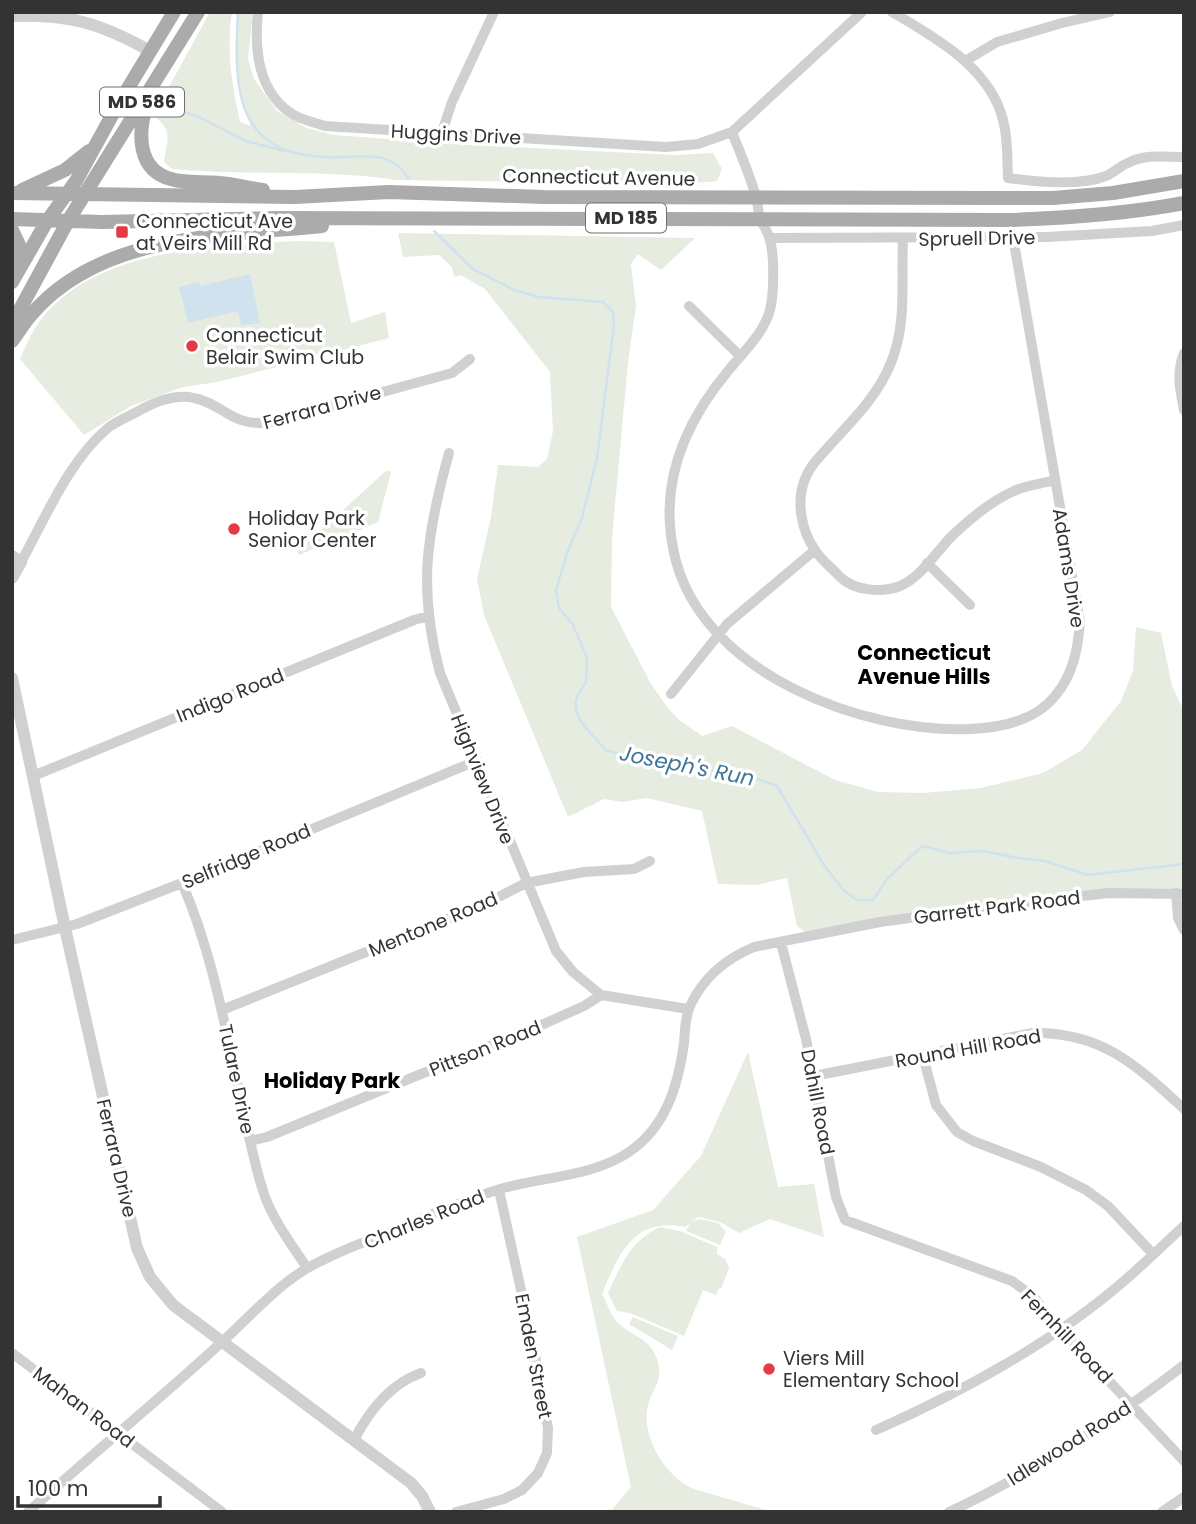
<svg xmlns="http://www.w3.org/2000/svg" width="1196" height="1524" font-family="Poppins,sans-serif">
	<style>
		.green { fill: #e6ecdf }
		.water { fill: #cfe2ee }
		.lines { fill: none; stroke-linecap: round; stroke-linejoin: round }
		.stream { stroke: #cfe2ee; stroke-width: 2.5 }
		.minor { stroke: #d0d0d0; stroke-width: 10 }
		.tertiary { stroke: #d0d0d0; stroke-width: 12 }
		.primary { stroke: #ababab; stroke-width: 14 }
		.poi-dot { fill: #e63946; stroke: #fff; stroke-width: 2.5 }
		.labels { text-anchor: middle; stroke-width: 7; stroke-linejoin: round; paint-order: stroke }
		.shield { fill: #fff; stroke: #707070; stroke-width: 2 }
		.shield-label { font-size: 18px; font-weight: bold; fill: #333 }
		.street-label { font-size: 19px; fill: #333; stroke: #fff }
		.poi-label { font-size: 19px; fill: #333; stroke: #fff; text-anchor: start }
		.neighbourhood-label { font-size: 21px; font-weight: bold; fill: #000; stroke: #fff }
		.water-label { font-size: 21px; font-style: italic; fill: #3f7597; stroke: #fff }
	</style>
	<rect width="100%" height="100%" fill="#fff"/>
	<!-- green -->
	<path class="green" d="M 210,12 L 232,12 C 226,52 232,84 240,122 L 251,126 C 235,89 236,52 238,12 L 253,12 L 248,59 L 254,79 L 277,111 L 307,128 L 334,135 L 455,144 L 674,155 L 713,153 L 722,169 L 717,181 L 682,184 L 396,180 C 322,169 247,176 172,169 L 164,162 C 167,141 174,130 153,116 Z
		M 398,233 L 695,238 L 661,270 L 638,254 L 631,264 L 636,306 L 628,362 L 612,538 L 611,607 L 651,684 L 668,708 L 678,719 L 702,736 L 732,726 L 835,780 L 878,792 L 923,793 L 981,788 L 1043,773 L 1082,750 L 1121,701 L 1133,671 L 1136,627 L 1161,633 L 1172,686 L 1184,711 L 1184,894 L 1109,893 L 811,936 L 797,926 L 787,878 L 757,885 L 718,884 L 702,811 L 647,798 L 623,802 L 604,799 L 568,817 L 484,615 L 477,579 L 491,517 L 498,465 L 538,467 L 547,459 L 553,431 L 550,372 L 485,289 L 461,275 L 454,277 L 452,267 L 439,255 L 403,257 Z
		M 298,241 L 334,242 L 351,323 L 385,312 L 389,338 L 218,382 L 183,387 L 131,406 L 84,435 L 20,359 C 25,348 30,335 37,325 C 89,249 214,245 298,241 Z
		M 387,470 L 391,472 L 378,522 L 299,555 L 297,552 Z
		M 748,1052 L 778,1187 L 814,1184 L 824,1237 L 770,1219 L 739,1233 L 720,1222 L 698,1217 L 685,1227 C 634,1217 619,1253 602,1294 C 607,1303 611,1316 618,1323 C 631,1335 651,1339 657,1359 C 664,1381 653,1387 648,1405 C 640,1436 666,1478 694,1489 L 773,1512 L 610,1512 L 631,1487 L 577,1237 L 653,1210 L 701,1156 Z
		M 699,1219 L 718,1223 L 726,1232 L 720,1245 L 686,1231 L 690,1223 Z
		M 661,1227 L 680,1231 L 717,1247 L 717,1254 L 725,1259 L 729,1268 L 721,1289 L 719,1288 L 716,1295 L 703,1290 L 684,1336 L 630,1313 L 617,1311 L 608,1293 C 620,1267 632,1238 661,1227 Z
		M 633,1317 L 678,1336 L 672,1350 L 629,1324 Z"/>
	<!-- water -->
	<path class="water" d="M 250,274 L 260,323 L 241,325 L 238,311 L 188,323 L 179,287 L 199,282 L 200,286 Z"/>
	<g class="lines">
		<!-- stream -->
		<path class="stream" d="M 238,12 C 233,97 237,161 342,157 C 369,156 392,152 408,178
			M 173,109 L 197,116 L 246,141 L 284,151
			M 434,231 L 473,269 L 514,290 L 539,297 L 603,302 L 613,312 L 614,325 L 597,458 L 582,518 L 568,550 L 556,590 L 559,608 L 573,625 L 587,658 L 586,683 C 560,712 589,728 605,750 L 677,766 L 747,775 L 777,786 L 824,865 L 843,890 L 857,900 L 873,900 L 887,879 L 922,846 L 950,853 L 983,851 L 1018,858 L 1045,861 L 1088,875 L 1184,864"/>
		<!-- minor -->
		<path class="minor" d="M 258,12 C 254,49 258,94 294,115 C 303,120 316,123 325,126 L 666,147 L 698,144 L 732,132 L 862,12
			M 892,12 C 933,36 985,65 1001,113 C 1008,134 1007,156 1008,178 C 1036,182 1080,186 1106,176 C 1115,172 1121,165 1130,162 C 1146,154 1166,157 1184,157
			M 965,61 L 997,42 L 1062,23 L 1110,12
			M 442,132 L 452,102 L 494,12
			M 732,132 C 740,153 750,175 756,197 C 758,204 758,211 760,218 C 762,224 767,230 769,237 C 775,253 774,294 770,310 C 763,335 743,352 728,371 C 682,426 657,490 676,561 C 706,674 863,733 969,729 C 999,728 1035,721 1055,696 C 1073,675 1078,649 1080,622 L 1013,237
			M 770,238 L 1047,237 L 1152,231 L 1184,225
			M 903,239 C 901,279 907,322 892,360 C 880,393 854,419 830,445 C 821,456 810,465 805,479 C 796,501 801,530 815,550 C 821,560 832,568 840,577 C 855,591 882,593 900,586 C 922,577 937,550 954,534 C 971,518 991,501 1014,491 C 1026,485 1041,484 1055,480
			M 689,306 L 740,356
			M 1184,353 C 1176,373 1180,390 1184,410
			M 449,453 C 426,536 418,589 440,673 L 556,951 L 573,972 L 601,995 L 688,1009
			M 21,562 C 46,517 69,460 109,427 C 119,420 132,415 142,409 C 157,401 177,394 194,398 C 224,404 230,426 269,423 L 452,373 L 470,359
			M 927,563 L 970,605
			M 671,694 L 727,624 L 815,550
			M 33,776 L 414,620 L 428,616
			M 182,883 C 212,952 225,1026 241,1100 C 248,1131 254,1164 264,1194 C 273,1220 292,1245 307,1268
			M 1176,893 L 1178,918 L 1184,930
			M 12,940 L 77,924 L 182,883 L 476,761
			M 781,943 L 806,1039 L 836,1197 L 845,1220 L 1012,1281 L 1034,1297 L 1048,1316 L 1184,1461
			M 222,1010 L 485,904 L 526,883 L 584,872 L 634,869 L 650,861
			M 923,1056 L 936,1105 L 957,1132 L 973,1141 L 1041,1167 L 1086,1190 L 1108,1206 L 1153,1254
			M 814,1076 L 1033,1033 C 1102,1032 1136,1065 1184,1109
			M 250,1141 L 267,1137 L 546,1023 L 584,1006 L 601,995
			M 12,1353 L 222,1512
			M 876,1430 C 960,1393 1055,1341 1124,1281 C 1145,1263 1164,1244 1184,1226
			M 354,1440 C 369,1411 390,1384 421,1373
			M 28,1512 C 92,1454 159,1400 223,1341 C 253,1314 283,1278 321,1261 C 344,1249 370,1240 394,1230 C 428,1216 462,1201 497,1190 C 538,1177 593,1177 629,1152 C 666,1127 678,1086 684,1043 C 685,1031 685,1017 690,1006 C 703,978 725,959 754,947 L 880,922 L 1027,902 L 1109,893 L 1184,894
			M 456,1512 L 504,1499 L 522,1490 L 538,1473 L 547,1453 L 548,1428 L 534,1349 L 499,1190
			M 949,1512 C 1033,1473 1110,1422 1184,1365
			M 1162,1512 L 1184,1497"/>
		<!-- tertiary -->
		<path class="tertiary" d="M 12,16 C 69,14 100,23 150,51
			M 12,556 L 21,562 L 12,578
			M 12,678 L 65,928 L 137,1248 L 150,1277 L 173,1305 L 411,1483 L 422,1496 L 430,1512"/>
		<!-- primary -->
		<path class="primary" d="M 146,107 C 138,133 137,170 171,179 C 186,184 204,181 220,183 C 234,184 248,188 263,190
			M 22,190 L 65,170 L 89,151
			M 12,193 L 295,197 L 389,192 L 544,197 L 1053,198 L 1113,193 L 1184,181
			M 12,219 L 102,222 L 277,218 L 1010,220 C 1069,218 1126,214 1184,203
			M 12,230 L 19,245 L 19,269
			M 12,282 L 47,221 L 76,181 L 116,108 L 174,12
			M 12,324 L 68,221 L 198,12
			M 12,341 C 18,333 24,323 31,315 C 100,233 225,236 322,226"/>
	</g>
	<!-- markers -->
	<g class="poi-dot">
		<rect x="115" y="225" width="14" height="14" rx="3.5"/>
		<circle cx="192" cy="346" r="7"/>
		<circle cx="234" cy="529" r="7"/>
		<circle cx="769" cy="1369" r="7"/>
	</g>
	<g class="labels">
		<!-- shield labels -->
		<g class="shield">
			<rect x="100" y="87.5" width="84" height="29" rx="5"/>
			<rect x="586" y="203.5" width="80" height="29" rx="5"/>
		</g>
		<g class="shield-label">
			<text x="142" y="108">MD 586</text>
			<text x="626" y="224">MD 185</text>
		</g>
		<!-- street labels -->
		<g class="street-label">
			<text transform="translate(456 134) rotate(3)" y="7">Huggins Drive</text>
			<text transform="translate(599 177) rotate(1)" y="7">Connecticut Avenue</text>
			<text transform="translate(977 238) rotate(-1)" y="7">Spruell Drive</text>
			<text transform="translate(322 407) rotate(-15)" y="7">Ferrara Drive</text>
			<text transform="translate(1069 568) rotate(81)" y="7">Adams Drive</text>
			<text transform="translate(230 695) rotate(-22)" y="7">Indigo Road</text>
			<text transform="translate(483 779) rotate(68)" y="7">Highview Drive</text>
			<text transform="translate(246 856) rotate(-23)" y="7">Selfridge Road</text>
			<text transform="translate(997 907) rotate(-7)" y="7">Garrett Park Road</text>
			<text transform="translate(433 924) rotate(-23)" y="7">Mentone Road</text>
			<text transform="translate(485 1048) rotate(-22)" y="7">Pittson Road</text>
			<text transform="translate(968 1048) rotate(-10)" y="7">Round Hill Road</text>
			<text transform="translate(237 1079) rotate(78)" y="7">Tulare Drive</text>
			<text transform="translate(818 1102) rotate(79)" y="7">Dahill Road</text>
			<text transform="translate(117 1158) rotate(77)" y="7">Ferrara Drive</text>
			<text transform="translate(424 1219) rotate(-22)" y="7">Charles Road</text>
			<text transform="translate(1067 1336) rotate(46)" y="7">Fernhill Road</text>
			<text transform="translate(534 1356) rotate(79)" y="7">Emden Street</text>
			<text transform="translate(84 1407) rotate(37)" y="7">Mahan Road</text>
			<text transform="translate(1069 1443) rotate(-32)" y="7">Idlewood Road</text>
		</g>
		<!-- poi labels -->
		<g class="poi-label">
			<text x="136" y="228">Connecticut Ave<tspan x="136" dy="22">at Veirs Mill Rd</tspan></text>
			<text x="206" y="342">Connecticut<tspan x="206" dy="22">Belair Swim Club</tspan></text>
			<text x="248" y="525">Holiday Park<tspan x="248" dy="22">Senior Center</tspan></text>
			<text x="783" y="1365">Viers Mill<tspan x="783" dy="22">Elementary School</tspan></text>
		</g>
		<!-- neighbourhood labels -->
		<g class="neighbourhood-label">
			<text x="924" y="660">Connecticut<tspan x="924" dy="24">Avenue Hills</tspan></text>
			<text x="332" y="1088">Holiday Park</text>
		</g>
		<!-- water labels -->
		<g class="water-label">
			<text transform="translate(687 766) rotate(11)" y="7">Joseph's Run</text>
		</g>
	</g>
	<!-- border -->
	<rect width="1196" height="1524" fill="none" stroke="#333333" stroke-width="28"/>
	<!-- scale -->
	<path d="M18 1496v10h142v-10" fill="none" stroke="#333333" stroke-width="3.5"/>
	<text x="28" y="1496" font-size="21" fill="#333333" stroke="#ffffff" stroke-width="5" paint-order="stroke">100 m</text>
</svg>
